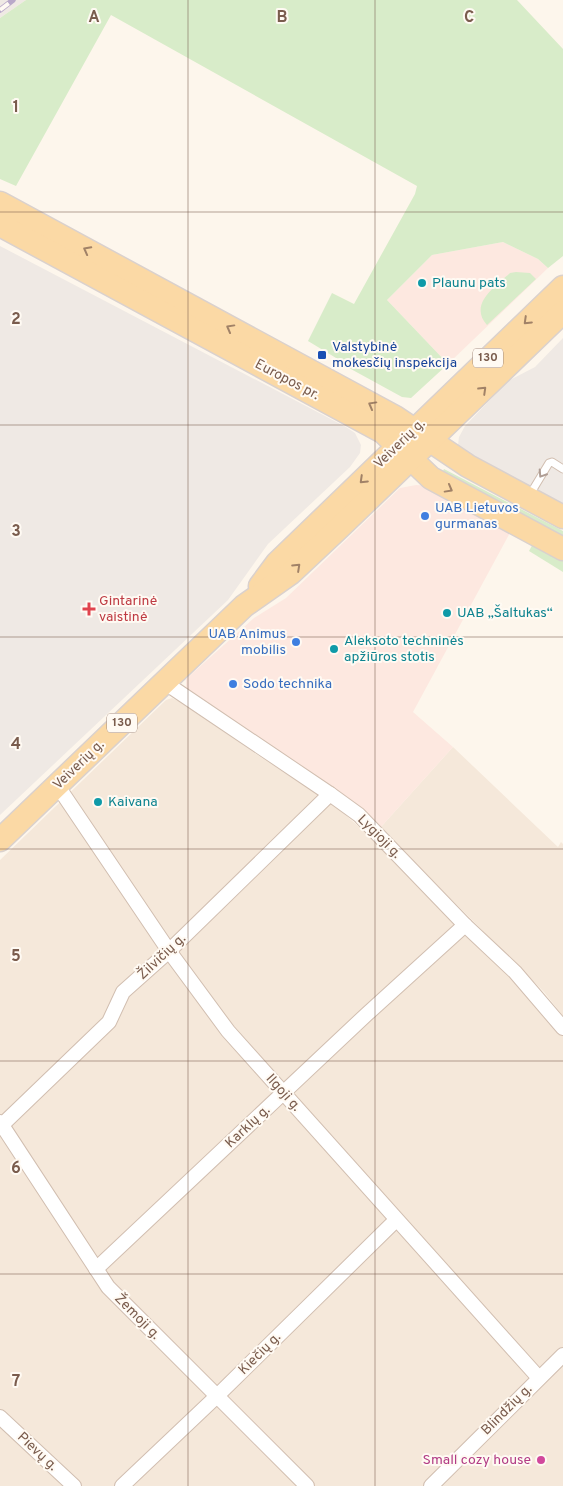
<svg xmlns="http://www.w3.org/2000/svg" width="563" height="1486" font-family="Overpass,sans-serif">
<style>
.residential{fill:#f5e8da}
.commercial{fill:#fde8e0}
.industrial{fill:#efe9e4}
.green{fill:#d8ecc9}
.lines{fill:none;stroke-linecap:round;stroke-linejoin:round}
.lane-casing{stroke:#d1beb0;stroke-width:9}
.street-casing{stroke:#d1beb0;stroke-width:16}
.primary-casing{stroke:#dad1cd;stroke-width:25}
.lane{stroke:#fff;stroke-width:7}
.street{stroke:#fff;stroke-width:14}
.primary{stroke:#fbd9a5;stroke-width:22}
.rail-casing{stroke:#b9a8c9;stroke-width:5.5}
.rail{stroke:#fffaf3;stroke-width:4;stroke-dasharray:11;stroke-linecap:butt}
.oneway{stroke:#a18267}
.oneway2{stroke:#af9d94}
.grid{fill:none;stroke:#7a5c4d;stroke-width:1;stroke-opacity:0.55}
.culture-dot{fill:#0f9aa8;stroke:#fffaf3;stroke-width:2}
.transit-dot{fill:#1a4fb4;stroke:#fffaf3;stroke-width:2}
.shop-dot{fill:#3f7fe0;stroke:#fffaf3;stroke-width:2}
.health-dot{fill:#e0444e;stroke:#fffaf3;stroke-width:2}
.hotel-dot{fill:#d1479c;stroke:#fffaf3;stroke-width:2}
.labels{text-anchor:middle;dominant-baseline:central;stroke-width:4;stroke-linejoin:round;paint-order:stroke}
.shield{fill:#fffaf3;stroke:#a28b7f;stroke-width:1}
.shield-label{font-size:12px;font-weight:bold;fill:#7a5c4d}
.culture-label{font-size:14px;fill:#0d838f;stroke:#fffaf3;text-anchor:start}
.transit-label{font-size:14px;fill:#164399;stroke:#fffaf3;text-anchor:start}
.street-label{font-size:14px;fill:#7a5c4d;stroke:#fffaf3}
.shop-label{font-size:14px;fill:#366cbe;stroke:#fffaf3;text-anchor:start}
.health-label{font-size:14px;fill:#be3a42;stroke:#fffaf3;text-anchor:start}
.hotel-label{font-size:14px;fill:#b23c85;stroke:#fffaf3;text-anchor:end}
.grid-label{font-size:16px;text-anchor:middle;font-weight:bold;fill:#7a5c4d;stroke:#fffaf3;stroke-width:4;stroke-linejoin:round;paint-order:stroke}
</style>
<rect width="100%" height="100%" fill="#fdf6ec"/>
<g class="residential">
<path d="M172 698 184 704 259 756 335 806 358 826 509 972 563 1033V1486H0V860L166 700Z"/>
<path d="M453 747 558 847 561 842 563 844V1016L544 992 380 828Z"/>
</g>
<g class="commercial">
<path d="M503 242 538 259 548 268 448 364 387 300 432 255Z"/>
<path d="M416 485 432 486 512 529 413 712 453 747 380 828 328 784 191 695 186 688V679L254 618 286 598 400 488Z"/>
</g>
<g class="industrial">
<path d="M0 0H26L0 18Z"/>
<path d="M0 246 346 427 355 433 361 445 360 453 350 467 268 544 228 600 0 815Z"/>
<path d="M563 338V509L461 452 458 445 459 437 465 426 508 381 535 367Z"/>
</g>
<g class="green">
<path d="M26 0H517L563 49V256L548 268 538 259 503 242 432 255 387 300 448 364 411 398 402 397 349 368 341 361 308 341 332 293 354 304 415 194 417 186 111 15 16 186 0 179V18Z"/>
<path d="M516 272 530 273 536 279 487 325C468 304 496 286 510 273Z"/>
<path d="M444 469 563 531V538L515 510 443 471Z"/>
<path d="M534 542 563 557V572L529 551Z"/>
</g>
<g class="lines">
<defs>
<path id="lane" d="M529 496 549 463 552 462 563 469"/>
<g id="street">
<path d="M164 682 330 794 359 815 465 925 515 972 563 1028"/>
<path d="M57 785 169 951 228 1031 539 1378"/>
<path d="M0 1122 108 1287 307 1486"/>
<path d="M2 1125 109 1022 123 992 169 951 330 794"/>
<path d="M96 1269 367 1014 465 925"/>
<path d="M0 1417 74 1486"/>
<path d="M122 1486 217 1396 396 1220"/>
<path d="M431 1486 563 1355"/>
</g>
<g id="primary">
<path d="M0 203 395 417 468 466 563 517"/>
<path d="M0 225 383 432 431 478 563 549"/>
<path d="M260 586 277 563 563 287"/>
<path d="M0 840 244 606 291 573 340 527 563 312"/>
</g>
</defs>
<use href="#lane" class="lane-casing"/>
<use href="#street" class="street-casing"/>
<use href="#primary" class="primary-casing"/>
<use href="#lane" class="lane"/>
<use href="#street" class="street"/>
<use href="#primary" class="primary"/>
<defs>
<path id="rail" d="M0 10 13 0"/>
</defs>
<use href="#rail" class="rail-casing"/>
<use href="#rail" class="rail"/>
</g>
<defs><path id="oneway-chevron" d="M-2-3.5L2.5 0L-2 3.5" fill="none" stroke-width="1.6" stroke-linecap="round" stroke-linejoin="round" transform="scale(1.25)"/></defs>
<g class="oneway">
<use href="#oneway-chevron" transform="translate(87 250) rotate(-152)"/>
<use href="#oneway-chevron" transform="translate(527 321) rotate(136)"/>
<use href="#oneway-chevron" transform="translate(230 328) rotate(-151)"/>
<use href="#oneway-chevron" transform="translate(483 390) rotate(-44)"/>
<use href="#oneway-chevron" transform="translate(372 405) rotate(-151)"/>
<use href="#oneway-chevron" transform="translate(363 480) rotate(136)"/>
<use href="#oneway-chevron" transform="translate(449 489) rotate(29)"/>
<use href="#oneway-chevron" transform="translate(297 567) rotate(-43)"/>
</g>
<use class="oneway2" href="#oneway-chevron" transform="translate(542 474) rotate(123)"/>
<path class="grid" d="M188 0V1486M375 0V1486M0 212H563M0 425H563M0 637H563M0 849H563M0 1061H563M0 1274H563"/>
<g class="culture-dot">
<circle cx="422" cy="283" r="5"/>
<circle cx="447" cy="613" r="5"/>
<circle cx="334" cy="649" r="5"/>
<circle cx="98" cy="802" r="5"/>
</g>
<rect class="transit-dot" x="317" y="350" width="10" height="10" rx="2.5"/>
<g class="shop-dot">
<circle cx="425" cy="516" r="5"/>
<circle cx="296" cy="642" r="5"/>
<circle cx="233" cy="684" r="5"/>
</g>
<path class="health-dot" d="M86.5 601.5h5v5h5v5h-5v5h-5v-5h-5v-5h5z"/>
<circle class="hotel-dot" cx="541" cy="1460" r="5"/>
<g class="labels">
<g class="shield">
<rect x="473" y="348.5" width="30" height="19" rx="4"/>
<rect x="107" y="713.5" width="30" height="19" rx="4"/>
</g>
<g class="shield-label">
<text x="488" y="358">130</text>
<text x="122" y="723">130</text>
</g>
<g class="culture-label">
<text x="432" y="283">Plaunu pats</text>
<text x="457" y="613">UAB „Šaltukas“</text>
<text x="344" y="641">Aleksoto techninės<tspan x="344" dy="16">apžiūros stotis</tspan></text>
<text x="108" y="802">Kaivana</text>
</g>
<g class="transit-label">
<text x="332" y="347">Valstybinė<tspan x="332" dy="16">mokesčių inspekcija</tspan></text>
</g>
<g class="street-label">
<text transform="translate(287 380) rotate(28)">Europos pr.</text>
<text transform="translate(400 444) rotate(-44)">Veiverių g.</text>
<text transform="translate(79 765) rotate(-44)">Veiverių g.</text>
<text transform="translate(379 837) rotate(45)">Lygioji g.</text>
<text transform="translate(162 957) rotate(-43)">Žilvičių g.</text>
<text transform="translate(283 1093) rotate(48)">Ilgoji g.</text>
<text transform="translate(248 1127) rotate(-43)">Karklų g.</text>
<text transform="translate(137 1317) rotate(45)">Žemoji g.</text>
<text transform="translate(260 1354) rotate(-45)">Kiečių g.</text>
<text transform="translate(507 1410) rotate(-45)">Blindžių g.</text>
<text transform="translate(37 1452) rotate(43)">Pievų g.</text>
</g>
<g class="shop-label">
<text x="435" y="508">UAB Lietuvos<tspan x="435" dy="16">gurmanas</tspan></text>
<text x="286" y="634" text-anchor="end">UAB Animus<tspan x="286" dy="16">mobilis</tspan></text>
<text x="243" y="684">Sodo technika</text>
</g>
<g class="health-label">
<text x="99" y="601">Gintarinė<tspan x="99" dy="16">vaistinė</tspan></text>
</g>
<g class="hotel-label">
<text x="531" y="1460">Small cozy house</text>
</g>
</g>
<g class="grid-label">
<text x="94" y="22">A</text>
<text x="282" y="22">B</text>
<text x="469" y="22">C</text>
<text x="16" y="112">1</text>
<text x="16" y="324">2</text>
<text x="16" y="536">3</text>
<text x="16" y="749">4</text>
<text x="16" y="961">5</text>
<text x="16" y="1173">6</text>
<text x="16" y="1386">7</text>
</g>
</svg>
